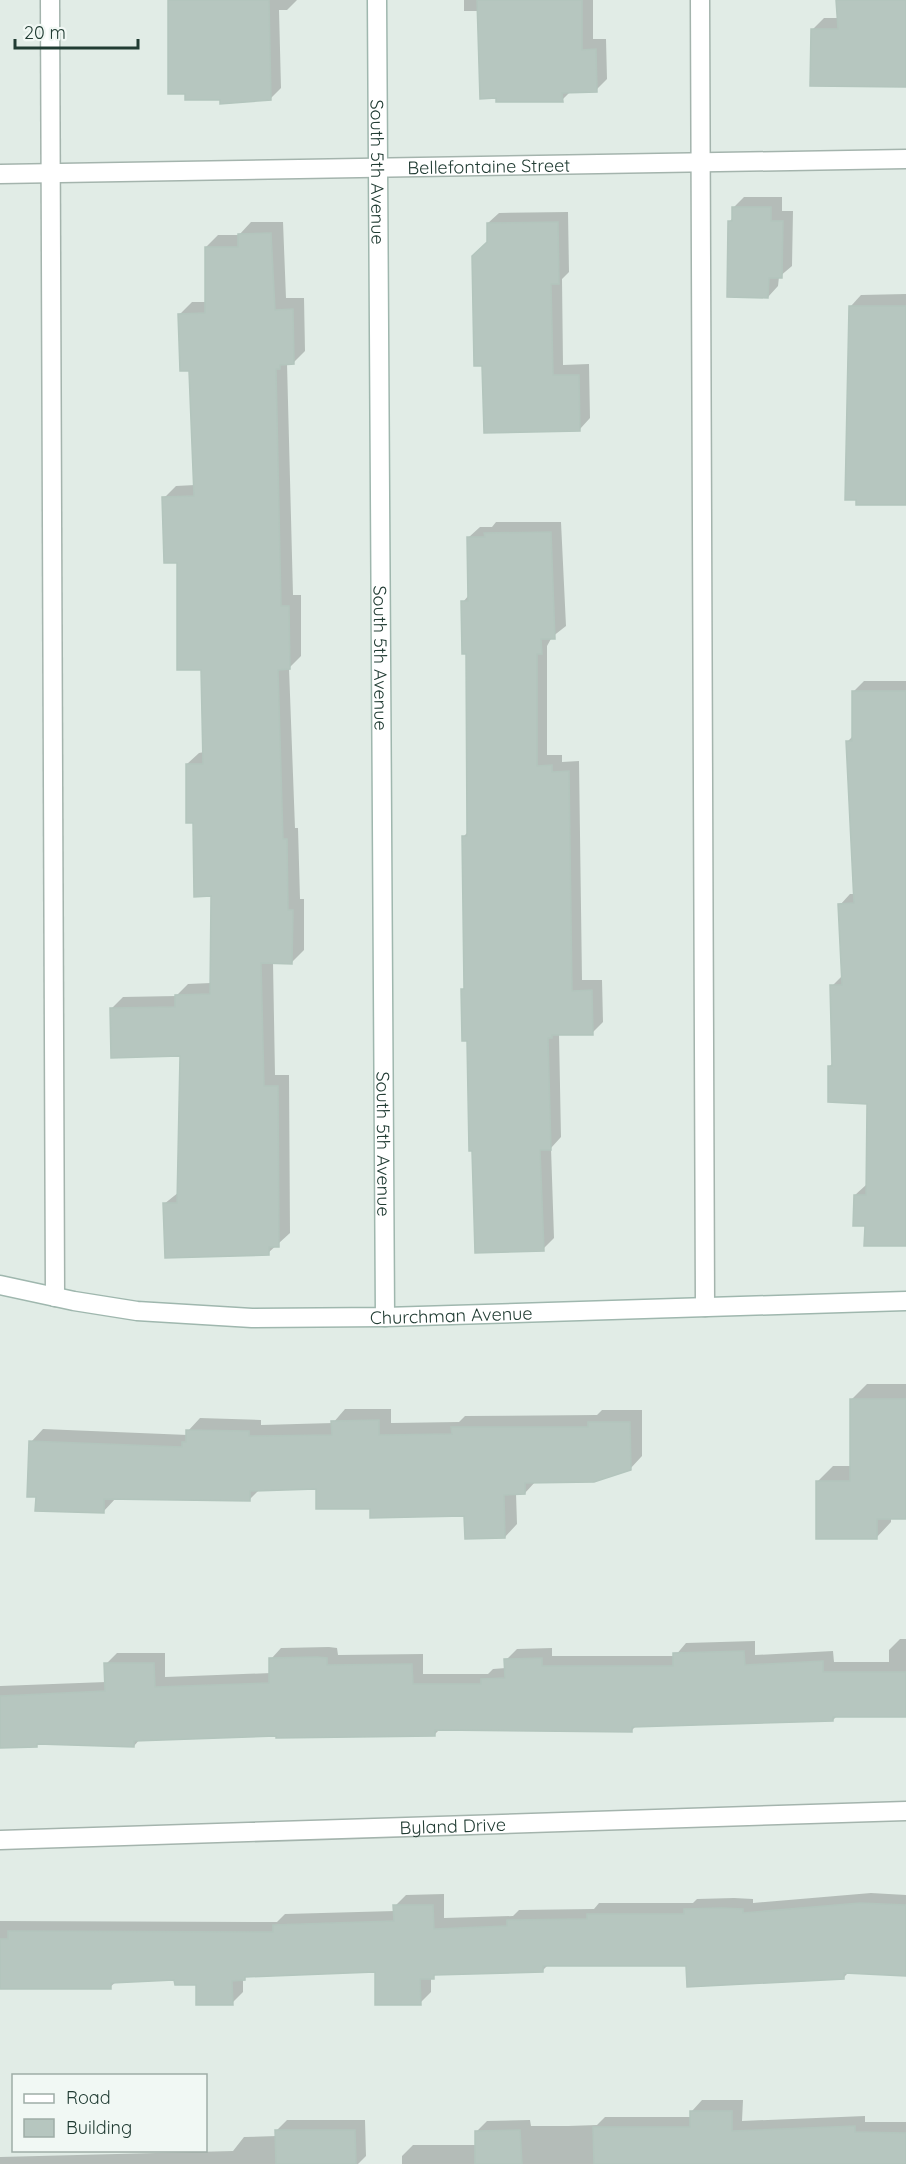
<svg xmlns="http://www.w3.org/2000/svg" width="906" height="2164" font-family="Quicksand,sans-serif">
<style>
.shadow{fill:#0003}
.building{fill:#b6c6bf;stroke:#b3c5bd;stroke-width:1.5}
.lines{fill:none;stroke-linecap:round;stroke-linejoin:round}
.lane-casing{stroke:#a4b4ad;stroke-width:21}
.street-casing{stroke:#a4b4ad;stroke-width:21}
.secondary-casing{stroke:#9fb7ae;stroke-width:21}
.lane{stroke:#fff;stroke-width:18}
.street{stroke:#fff;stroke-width:18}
.secondary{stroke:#fff;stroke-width:18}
.labels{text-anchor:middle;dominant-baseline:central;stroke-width:4.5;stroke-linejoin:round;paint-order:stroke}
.street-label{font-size:18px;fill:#213c33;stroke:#f1f8f4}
</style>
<rect width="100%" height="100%" fill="#e1ece6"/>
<g class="shadow">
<path d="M169 0H297L287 10H279L281 88 270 99Z"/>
<path d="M464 0H593V39H606L607 79 596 90 571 91 562 100 497 97 479 11H464Z"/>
<path d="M838 0H906V85L812 30 824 18H839Z"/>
<path d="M744 197H782V211H793L792 266 779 277 778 286 768 297 729 222 733 218V208Z"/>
<path d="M568 212 569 272 562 279 563 365 589 364 590 418 580 429 485 431 488 223 499 213Z"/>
<path d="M251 222H283L286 298H304L305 351 293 363H287L293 595H301V656L289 668 295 828H298L300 899H304V950L292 962H273L275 1075H289L290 1233 268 1253 164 1204 179 1192 181 1055 111 1009 123 997 176 996 188 984 211 983 213 895 194 822 187 764 199 753 204 752 202 668 164 498 176 486 195 485 190 370 180 314 192 302H207L206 247 218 235H239Z"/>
<path d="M906 294V504L851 306 861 295Z"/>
<path d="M496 522H561L566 626 552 637 547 646V755H562V762L579 761 582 980H602L603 1022 592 1033 559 1034 561 1137 551 1148 554 1238 543 1249 468 1039 463 989 465 987 463 837 468 832V653L463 602 469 595V537L480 527H492Z"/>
<path d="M864 681H906V1245L866 1225 855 1195 866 1185 869 1103 829 1067 833 1063 832 986 843 975 840 905 850 894H855L847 742 854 735 853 692Z"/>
<path d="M867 1384H906V1517H891V1522L876 1538 818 1481 833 1466H852L851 1400Z"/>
<path d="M345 1409H391V1423L459 1422 465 1416 597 1415 602 1410H642V1456L630 1469 536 1481 525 1493H516L517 1524 505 1537 465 1515 371 1507 317 1487 260 1489 249 1500 116 1498 103 1512 37 1496 31 1442 43 1429 188 1435V1431L200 1418 261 1420V1425L333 1423Z"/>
<path d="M900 1639H906V1716H837L833 1720 637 1725 631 1731 440 1729 434 1735 277 1734 140 1739 134 1746 39 1743 36 1745 0 1746V1686L106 1682V1664L117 1653H165V1677L271 1673V1659L281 1648 329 1647 337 1648 338 1655 423 1654V1674H488L493 1669 506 1668V1660L517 1649 552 1648V1656H675L686 1643 755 1641V1655L833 1651 834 1662H889V1650Z"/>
<path d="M871 1893 906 1895V1975L849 1972 844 1977 688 1965H548L543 1970 438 1973 431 1978V1992L420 2003 376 1971 248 1975 243 1979V1992L232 2003 197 1983 176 1979 117 1981 110 1987H0V1921L277 1922 285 1914 395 1911V1906L406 1895 444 1894V1918L513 1916 519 1910 594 1909 599 1903H693L697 1899 734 1898 753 1899V1903Z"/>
<path d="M702 2100H743L742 2121 865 2116V2122H906V2164H402V2156L413 2145H476V2132L487 2121 530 2120 531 2126H568L597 2125 605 2117H692V2111Z"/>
<path d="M287 2120H365L366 2156 358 2164H0V2157L233 2151 244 2137 277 2136 276 2131Z"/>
</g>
<g class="building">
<path d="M168 0H269L271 100 220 104V100H185V94H168Z"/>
<path d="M477 0H582V50L596 49 597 92 562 93 563 102H496V98L480 99Z"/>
<path d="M836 0H906V87L810 86 811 29H838Z"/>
<path d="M732 207H771V221H783L782 278H769L768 298 727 297 728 221H732Z"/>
<path d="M558 222 559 284H551L553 375H579L580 431 484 433 482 366H474L472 256 487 242V223Z"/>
<path d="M271 233 275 310 293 309 294 364 280 365V369H276L281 606H289L290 669 278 670 283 839H287L288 910H293L292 964 261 963 264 1086H278L279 1247H269V1255L165 1258 163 1203H177L180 1056 111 1058 110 1008 175 1007V995L210 994 211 896 194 897 193 823H186V764H203L201 670H177V563H164L162 497 194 496 189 371H180L178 314 205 313V247H238V234Z"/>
<path d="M849 306H906V505H856V500H845Z"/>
<path d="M551 532 555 639H541L542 654H537V766L552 765V772L569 771 572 991 592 990 593 1035H552V1038H548L551 1150H540L544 1251 475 1253 472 1151H469L467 1041H462L461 989H464L462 836H467L466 654H462L461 601H468L467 537H485L484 533Z"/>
<path d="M852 691H906V1246H864L865 1226H853L854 1195H866L867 1104 828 1102V1066H832L830 985H842L838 904 854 903 846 741H852Z"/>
<path d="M850 1399H906V1519H877V1539H816V1481H850Z"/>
<path d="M379 1420V1435L452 1434 451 1427H588V1422H630L631 1470 594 1482 525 1483V1494L504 1495 505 1538 465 1539 464 1516 370 1518V1509H316V1489L250 1491V1501L104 1499V1513L35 1511 36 1497H27L29 1441 182 1447V1442H186V1430L249 1431V1436L332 1435 331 1421Z"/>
<path d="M744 1651 745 1665 823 1661V1672H906V1717H833V1721L632 1727V1732L435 1730V1736L276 1738V1736L134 1741V1747L37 1744V1747L0 1748V1696L105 1691 104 1663H154L155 1687 269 1683V1658L317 1657 327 1658V1665L412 1664 413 1684H481V1679L505 1678 504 1659 542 1658V1666H673V1653Z"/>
<path d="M860 1903 906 1905V1976L844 1973V1979L687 1987 686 1966H543V1972L434 1975V1979H420L421 2005H375V1972L245 1977V1980L232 1981 233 2005H196V1985H175L174 1980 111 1983V1989H0V1939H8V1931L273 1932V1925L394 1921 393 1905H433L434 1929 507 1926V1920L587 1919V1914H684V1909L722 1908 743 1909V1913Z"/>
<path d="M690 2111H732V2131L855 2126V2132L906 2133V2164H594L593 2127H690Z"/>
<path d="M275 2130H355L356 2164H276Z"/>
<path d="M520 2130 522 2164H475V2131Z"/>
</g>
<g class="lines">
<defs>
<g id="lane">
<path d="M50 0 55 1297"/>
<path d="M700 0 705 1307"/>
</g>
<g id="street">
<path id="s1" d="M0 174 906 159"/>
<path id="s2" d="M0 1840 906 1811"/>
</g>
<g id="secondary">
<path id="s3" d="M377 0 385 1317"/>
<path id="s4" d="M0 1285 74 1301 137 1311 252 1318 385 1317 906 1301"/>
</g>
</defs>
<use href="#lane" class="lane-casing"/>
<use href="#street" class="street-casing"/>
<use href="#secondary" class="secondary-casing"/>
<use href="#lane" class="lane"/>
<use href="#street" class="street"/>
<use href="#secondary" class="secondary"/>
</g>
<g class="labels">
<g class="street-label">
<text stroke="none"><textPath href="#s1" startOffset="489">Bellefontaine Street</textPath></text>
<text stroke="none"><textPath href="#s3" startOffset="172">South 5th Avenue</textPath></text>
<text stroke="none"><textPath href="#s3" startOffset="658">South 5th Avenue</textPath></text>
<text stroke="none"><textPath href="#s3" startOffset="1144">South 5th Avenue</textPath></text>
<text stroke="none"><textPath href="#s4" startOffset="454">Churchman Avenue</textPath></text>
<text stroke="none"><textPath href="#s2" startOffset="453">Byland Drive</textPath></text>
</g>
</g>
<rect x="12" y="2074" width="195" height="78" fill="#f1f8f4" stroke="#9eada7" stroke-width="1.5"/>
<rect x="24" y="2094" width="30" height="9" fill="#ffffff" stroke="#9eada7" stroke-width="1.5"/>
<text x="66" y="2104" font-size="18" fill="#213c33">Road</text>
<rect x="24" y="2119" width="30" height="18" fill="#b6c6bf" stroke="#9eada7" stroke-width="1.5"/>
<text x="66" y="2134" font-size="18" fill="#213c33">Building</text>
<path d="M15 39v9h123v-9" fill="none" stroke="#213c33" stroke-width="3"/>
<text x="24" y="39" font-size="18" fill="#213c33" stroke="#f1f8f4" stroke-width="4.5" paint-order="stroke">20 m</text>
</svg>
